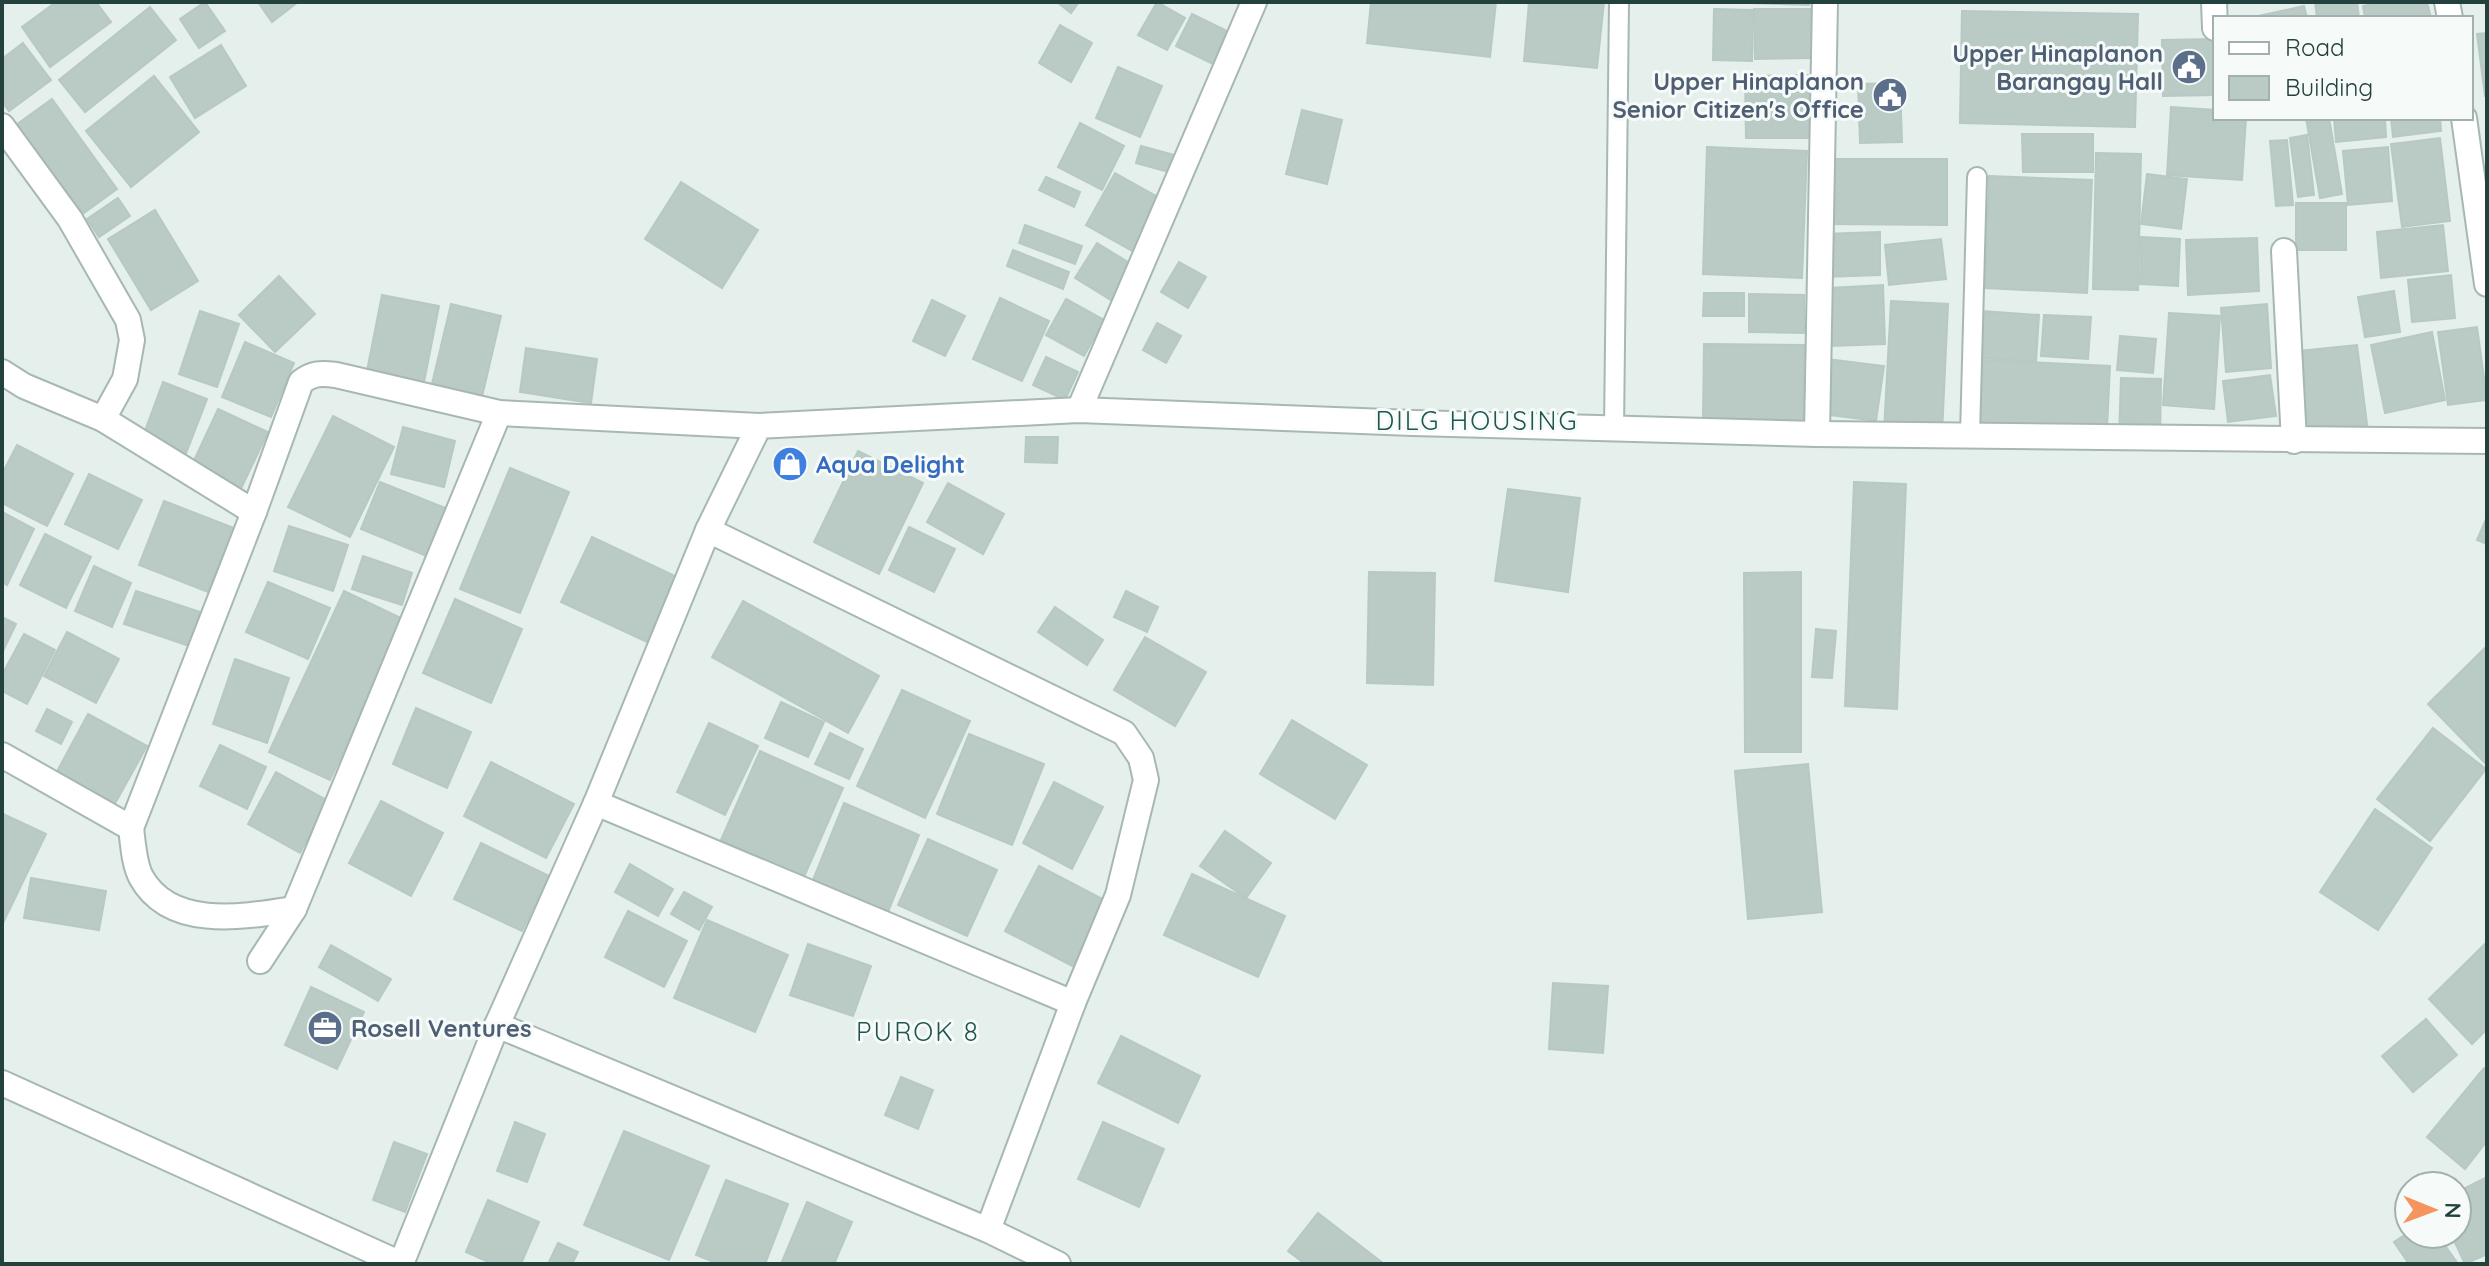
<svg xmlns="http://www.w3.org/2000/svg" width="2489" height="1266" font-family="Quicksand,sans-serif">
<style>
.building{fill:#bacac5;stroke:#b7c9c4;stroke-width:2}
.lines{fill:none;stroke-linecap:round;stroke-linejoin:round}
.service-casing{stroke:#a7b8b4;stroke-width:22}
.minor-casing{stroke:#a7b8b4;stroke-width:28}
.tertiary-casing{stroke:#a7b8b4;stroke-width:28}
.service{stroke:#fff;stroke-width:18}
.minor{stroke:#fff;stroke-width:24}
.tertiary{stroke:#fff;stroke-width:24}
.labels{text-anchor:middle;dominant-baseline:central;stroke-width:6;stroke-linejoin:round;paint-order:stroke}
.service-label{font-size:24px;font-weight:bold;fill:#4e5e75;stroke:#f6fbf9;text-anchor:end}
.shop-label{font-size:24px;font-weight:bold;fill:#366cbe;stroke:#f6fbf9;text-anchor:start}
.neighbourhood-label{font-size:26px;letter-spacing:2px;fill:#1e554e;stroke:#f6fbf9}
</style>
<rect width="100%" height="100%" fill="#e5efec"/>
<g class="building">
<path d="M56 2H96L111 22 50 67 22 27Z"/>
<path d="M205 2 225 31 199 48 180 19Z"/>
<path d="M258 2H298L272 22Z"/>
<path d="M1057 2H1079L1071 13Z"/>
<path d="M1157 2 1185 18 1167 50 1138 35Z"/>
<path d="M1371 2H1496L1490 57 1367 43Z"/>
<path d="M1529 2H1604L1597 68 1524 61Z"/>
<path d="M1721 2H1810L1809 5Z"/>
<path d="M2315 2H2357L2359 18H2317Z"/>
<path d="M2384 2H2427L2431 18H2365L2363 6Z"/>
<path d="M2304 6 2307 18H2258V16Z"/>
<path d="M150 7 176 40 85 112 59 80Z"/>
<path d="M1714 9 1753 10 1752 61 1713 60Z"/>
<path d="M1754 9H1811L1812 58 1755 59Z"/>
<path d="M1962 11 2138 14 2135 127 1960 123Z"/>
<path d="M1192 14 1233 34 1217 66 1176 46Z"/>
<path d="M1060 25 1092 43 1071 82 1039 63Z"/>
<path d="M2487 33V96H2485L2477 34Z"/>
<path d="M2215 39V95L2163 96 2162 40Z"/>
<path d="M23 43 51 80 9 111 2 102V59Z"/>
<path d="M221 45 246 86 195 118 170 77Z"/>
<path d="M1118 67 1162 86 1140 137 1096 118Z"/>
<path d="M1809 75 1810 138H1746L1745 76Z"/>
<path d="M154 76 199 132 131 187 86 131Z"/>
<path d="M1900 83 1902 142 1860 143 1858 84Z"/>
<path d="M52 99 117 189 81 215 16 125Z"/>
<path d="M2171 107 2215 110V118H2246L2242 180 2167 175Z"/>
<path d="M1302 110 1342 120 1327 184 1286 174Z"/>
<path d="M2306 118H2329L2342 194 2320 198Z"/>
<path d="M2334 118H2385L2386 137 2336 142Z"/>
<path d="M2391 118H2440L2441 131 2393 137Z"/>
<path d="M1080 123 1124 146 1102 190 1058 167Z"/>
<path d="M2022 134H2093V172H2023Z"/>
<path d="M2307 135 2314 195 2298 197 2290 138Z"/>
<path d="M2440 138 2450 221 2402 227 2391 144Z"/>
<path d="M2287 140 2293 205 2276 206 2270 141Z"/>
<path d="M1141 146 1174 155 1169 172 1136 163Z"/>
<path d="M1707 147 1807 151 1802 278 1703 274Z"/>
<path d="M2388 147 2392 201 2348 205 2343 151Z"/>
<path d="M2096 153 2141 154 2138 290 2093 289Z"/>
<path d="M1826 159H1947V225L1826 224Z"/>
<path d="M1115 173 1163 200 1134 252 1086 225Z"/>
<path d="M2147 174 2187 179 2181 229 2141 224Z"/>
<path d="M1989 176 2092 180 2087 293 1985 288Z"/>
<path d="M1046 177 1080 192 1074 207 1039 190Z"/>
<path d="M681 182 758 230 722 288 645 239Z"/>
<path d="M118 198 130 216 99 237 87 219Z"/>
<rect x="2296" y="203" width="50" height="47"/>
<path d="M155 210 198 281 151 310 108 239Z"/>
<path d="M1025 225 1082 246 1075 264 1019 243Z"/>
<path d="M2443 225 2448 271 2381 278 2377 232Z"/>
<path d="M1880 232V275L1824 277 1823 234Z"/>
<path d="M2141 237 2180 239 2178 286 2140 284Z"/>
<path d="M2257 238 2259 291 2188 295 2186 240Z"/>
<path d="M1941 239 1946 279 1889 285 1885 245Z"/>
<path d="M1097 243 1136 267 1114 302 1075 278Z"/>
<path d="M1013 250 1069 272 1063 289 1007 266Z"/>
<path d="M1179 262 1206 277 1188 308 1161 292Z"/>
<path d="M2451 275 2455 318 2412 322 2408 280Z"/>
<path d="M279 276 315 314 275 352 239 315Z"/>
<path d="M1883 285 1885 344 1831 346 1829 288Z"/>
<path d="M2394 291 2400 332 2365 337 2358 297Z"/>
<path d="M1704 293H1744V316H1703Z"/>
<path d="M1749 294 1804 295V333L1749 332Z"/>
<path d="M382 295 439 306 423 387 366 376Z"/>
<path d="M1000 298 1049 321 1022 381 973 359Z"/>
<path d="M1066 299 1104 320 1084 356 1046 335Z"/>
<path d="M932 300 965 316 945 356 913 341Z"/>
<path d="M1891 301 1948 304 1942 434 1884 431Z"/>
<path d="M451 304 501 316 481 401 431 388Z"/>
<path d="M2267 304 2271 368 2226 372 2221 308Z"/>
<path d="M200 311 239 324 217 387 179 374Z"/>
<path d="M1981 311 2039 315 2036 361 1978 358Z"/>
<path d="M2169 313 2220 316 2214 409 2163 405Z"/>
<path d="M2044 315 2091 317 2088 359 2041 356Z"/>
<path d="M1157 323 1181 336 1166 363 1143 350Z"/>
<path d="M2477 327 2487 400 2448 405 2438 332Z"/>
<path d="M2432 332 2445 400 2385 413 2371 345Z"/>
<path d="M2120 336 2156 339 2153 373 2117 370Z"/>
<path d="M245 342 294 363 271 417 222 397Z"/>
<path d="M1704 344 1804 345 1803 422 1703 420Z"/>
<path d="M2357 345 2368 432 2310 439 2299 351Z"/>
<path d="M526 348 597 359 591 403 520 392Z"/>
<path d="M1046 357 1078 372 1065 400 1033 385Z"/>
<path d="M1827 359 1884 366 1876 421 1821 414Z"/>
<path d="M1982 360 2110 366 2107 429 1979 423Z"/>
<path d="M2270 375 2276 416 2228 422 2223 381Z"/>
<path d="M2121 378 2161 379 2160 438 2119 437Z"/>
<path d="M163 382 207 399 185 456 142 439Z"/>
<path d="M218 409 268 432 239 493 190 469Z"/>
<path d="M333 416 394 447 350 537 288 507Z"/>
<path d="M403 427 455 441 444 487 391 474Z"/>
<path d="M1026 437H1058L1057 463 1025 462Z"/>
<path d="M17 445 73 474 47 526 2 503V474Z"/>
<path d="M858 451 923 483 879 574 814 542Z"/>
<path d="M510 468 569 492 520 613 460 589Z"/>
<path d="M89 474 142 500 118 549 65 524Z"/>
<path d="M380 482 448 509 429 557 361 529Z"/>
<path d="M1854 482 1906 484 1897 709 1845 706Z"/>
<path d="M948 483 1004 514 983 554 927 522Z"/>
<path d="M1508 489 1580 498 1568 592 1495 581Z"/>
<path d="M164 501 234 528 208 592 139 565Z"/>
<path d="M2 512 34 529 7 585 2 582Z"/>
<path d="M2487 517V544L2477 540Z"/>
<path d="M289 526 348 545 333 591 274 571Z"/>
<path d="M909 527 955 549 934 592 889 570Z"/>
<path d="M45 534 91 557 66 608 20 585Z"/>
<path d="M592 537 677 577 647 642 561 602Z"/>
<path d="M363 556 412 573 402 605 352 589Z"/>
<path d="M94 566 131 583 112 627 75 611Z"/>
<path d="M1369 572 1435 573 1433 685 1367 683Z"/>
<path d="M1801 572V752H1745L1744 573Z"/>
<path d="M268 582 330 608 308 659 246 632Z"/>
<path d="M136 591 209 615 198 649 124 624Z"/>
<path d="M344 591 405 620 330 780 269 752Z"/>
<path d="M1126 591 1158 607 1147 632 1114 617Z"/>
<path d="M455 599 522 629 491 703 423 673Z"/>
<path d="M743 601 879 676 848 733 712 657Z"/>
<path d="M1055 607 1103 640 1087 665 1038 632Z"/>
<path d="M2 617 16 624 2 653Z"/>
<path d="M1816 629 1836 631 1832 678 1812 677Z"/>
<path d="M67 632 119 659 96 703 44 676Z"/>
<path d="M24 634 55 650 27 704 2 691V675Z"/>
<path d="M1145 637 1206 672 1175 726 1114 690Z"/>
<path d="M2487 646V763L2486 764 2428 704Z"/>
<path d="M235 659 289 678 267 743 213 724Z"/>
<path d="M902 690 970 721 925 818 857 786Z"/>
<path d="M781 702 824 722 808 757 765 738Z"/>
<path d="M416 708 471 732 447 788 393 764Z"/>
<path d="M47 709 72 722 61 744 36 731Z"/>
<path d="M88 714 147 746 112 809 54 777Z"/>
<path d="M1292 720 1367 765 1335 819 1260 774Z"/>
<path d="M709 723 758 746 725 815 677 792Z"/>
<path d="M2433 728 2486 769 2430 841 2377 799Z"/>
<path d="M830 733 863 749 849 779 815 764Z"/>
<path d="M969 734 1044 764 1012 845 937 814Z"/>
<path d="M220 745 266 767 247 809 200 786Z"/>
<path d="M760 751 843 788 804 877 721 840Z"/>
<path d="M491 762 574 804 546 858 464 816Z"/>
<path d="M1808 764 1822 912 1748 919 1735 771Z"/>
<path d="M276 772 328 801 300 853 248 824Z"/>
<path d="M1054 782 1103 807 1072 869 1023 843Z"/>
<path d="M381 801 443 833 411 896 349 863Z"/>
<path d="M844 803 919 835 888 912 813 880Z"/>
<path d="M2375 809 2432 848 2378 930 2320 892Z"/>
<path d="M3 814 46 834 2 925V816Z"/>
<path d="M1225 831 1271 863 1246 898 1200 866Z"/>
<path d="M928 839 997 870 967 936 898 905Z"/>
<path d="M481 843 549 876 522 931 454 899Z"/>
<path d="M630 864 673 889 658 916 615 892Z"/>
<path d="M1039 866 1108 902 1074 967 1005 931Z"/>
<path d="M1192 874 1285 916 1258 977 1164 935Z"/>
<path d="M31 878 106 891 99 930 24 918Z"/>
<path d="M684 892 712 907 699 930 671 914Z"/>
<path d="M628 911 687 941 664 987 605 957Z"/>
<path d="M707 920 788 955 755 1032 674 998Z"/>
<path d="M2487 942V1029L2472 1044 2429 999Z"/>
<path d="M808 944 871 966 853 1016 790 995Z"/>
<path d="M331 945 391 979 378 1001 319 967Z"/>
<path d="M1553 983 1608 986 1603 1053 1549 1049Z"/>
<path d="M311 987 364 1012 337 1069 285 1045Z"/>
<path d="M2426 1019 2457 1055 2413 1092 2382 1056Z"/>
<path d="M1121 1036 1200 1076 1178 1123 1098 1083Z"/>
<path d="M2484 1068 2487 1070V1141L2465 1169 2427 1137Z"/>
<path d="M901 1077 933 1090 918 1129 885 1115Z"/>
<path d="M515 1122 545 1134 527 1182 497 1171Z"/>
<path d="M1103 1122 1164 1149 1139 1207 1078 1179Z"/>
<path d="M624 1131 709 1166 669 1260 584 1225Z"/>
<path d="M394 1142 427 1154 405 1212 373 1200Z"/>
<path d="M2487 1177V1254L2465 1264 2451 1234H2457V1192Z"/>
<path d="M726 1180 788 1204 765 1264H719L696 1255Z"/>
<path d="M488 1200 539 1222 521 1264H493L466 1252Z"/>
<path d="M807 1202 852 1222 834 1264H781Z"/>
<path d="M1318 1213 1384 1264H1305L1288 1251Z"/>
<path d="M2409 1232V1234H2437L2458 1264H2409L2394 1242Z"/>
<path d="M558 1243 578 1252 572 1264H548Z"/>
</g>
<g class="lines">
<defs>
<g id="service">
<path d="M1614 429 1619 2"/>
<path d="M1970 435 1977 177"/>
</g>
<g id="minor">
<path d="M2214 2 2215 28"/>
<path d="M2447 2 2450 18"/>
<path d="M2464 118 2487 284"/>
<path d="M2 126 70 219 128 320 132 340 125 379 103 419"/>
<path d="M2284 251 2294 441"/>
<path d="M2 372 24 386 103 419 254 512"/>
<path d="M1079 410 1254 2"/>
<path d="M1817 434 1825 2"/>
<path d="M708 530 1124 733 1141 758 1146 780 1118 895 1073 1003 988 1230"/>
<path d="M2 755 131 828C133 843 134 864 141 877 170 930 243 917 294 909"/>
<path d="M596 803 1073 1003"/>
<path d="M131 828 254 512 301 382C313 373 321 373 336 375L499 413 759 426"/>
<path d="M260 961 294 909 499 413"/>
<path d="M497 1025 988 1230 1058 1264"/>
</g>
<path id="tertiary" d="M2 1083 401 1264 497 1025 596 803 708 530 759 426 1079 410 1413 423 1817 434 2487 441"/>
</defs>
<use href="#service" class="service-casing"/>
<use href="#minor" class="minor-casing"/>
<use href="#tertiary" class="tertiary-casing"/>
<use href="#service" class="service"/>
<use href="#minor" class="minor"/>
<use href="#tertiary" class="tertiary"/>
</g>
<defs>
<symbol id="civic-disc" viewBox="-11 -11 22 22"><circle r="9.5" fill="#5c6f8a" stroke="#f6fbf9"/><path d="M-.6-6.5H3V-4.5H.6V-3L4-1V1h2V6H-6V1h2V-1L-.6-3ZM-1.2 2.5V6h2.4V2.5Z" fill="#fff"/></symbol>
<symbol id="shop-disc" viewBox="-11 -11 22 22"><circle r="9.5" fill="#3f7fe0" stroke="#f6fbf9"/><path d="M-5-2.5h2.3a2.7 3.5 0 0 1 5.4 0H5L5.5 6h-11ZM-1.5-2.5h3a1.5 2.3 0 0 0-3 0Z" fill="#fff"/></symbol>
<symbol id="office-disc" viewBox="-11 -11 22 22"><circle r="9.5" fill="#5c6f8a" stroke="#f6fbf9"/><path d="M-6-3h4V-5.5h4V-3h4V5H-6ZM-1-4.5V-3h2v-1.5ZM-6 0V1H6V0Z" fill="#fff"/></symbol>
</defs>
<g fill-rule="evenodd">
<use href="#civic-disc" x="2169" y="47" width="40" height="40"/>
<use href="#civic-disc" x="1870" y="75" width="40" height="40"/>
<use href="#shop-disc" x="770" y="444" width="40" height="40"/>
<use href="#office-disc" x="305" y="1008" width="40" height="40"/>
</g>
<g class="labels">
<g class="service-label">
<text x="2163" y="53">Upper Hinaplanon<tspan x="2163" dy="28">Barangay Hall</tspan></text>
<text x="1864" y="81">Upper Hinaplanon<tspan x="1864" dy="28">Senior Citizen's Office</tspan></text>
<text x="351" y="1028" text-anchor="start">Rosell Ventures</text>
</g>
<g class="shop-label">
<text x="816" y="464">Aqua Delight</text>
</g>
<g class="neighbourhood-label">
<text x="1477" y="420">DILG HOUSING</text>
<text x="918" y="1031">PUROK 8</text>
</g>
</g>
<rect width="2489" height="1266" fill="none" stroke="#23423d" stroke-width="8"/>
<rect x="2213" y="16" width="260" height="104" fill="#f6fbf9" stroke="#a2b1ae" stroke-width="2"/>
<rect x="2229" y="42" width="40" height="12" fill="#ffffff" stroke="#a2b1ae" stroke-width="2"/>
<text x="2285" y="56" font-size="24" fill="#23423d">Road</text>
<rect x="2229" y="76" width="40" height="24" fill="#bacac5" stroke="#a2b1ae" stroke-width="2"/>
<text x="2285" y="96" font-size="24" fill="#23423d">Building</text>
<g transform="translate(2433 1210) rotate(91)"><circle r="38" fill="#f6fbf9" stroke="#a2b1ae" stroke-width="2"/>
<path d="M0-6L14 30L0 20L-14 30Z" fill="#f5945d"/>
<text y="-12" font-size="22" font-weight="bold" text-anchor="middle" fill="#23423d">N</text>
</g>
</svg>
